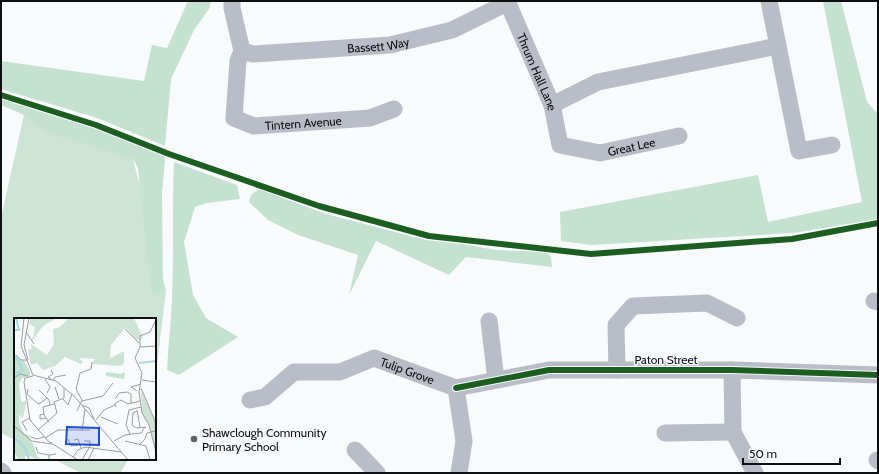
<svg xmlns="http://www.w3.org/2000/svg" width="879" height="474" font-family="Cabin,sans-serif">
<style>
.green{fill:#cde3d6}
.forest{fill:#c5e1d0}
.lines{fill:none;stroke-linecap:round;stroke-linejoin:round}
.minor{stroke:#b8bdc7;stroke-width:17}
.cycleway-casing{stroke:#f7f9fd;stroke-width:8}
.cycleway{stroke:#1b5e20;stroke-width:6}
.poi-dot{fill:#606163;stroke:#f7f9fd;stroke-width:1.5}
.labels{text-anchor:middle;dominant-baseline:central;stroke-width:3;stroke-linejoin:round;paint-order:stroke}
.street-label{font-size:12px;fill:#0e0f10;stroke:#f7f9fd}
.poi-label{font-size:12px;fill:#0e0f10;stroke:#f7f9fd;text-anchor:start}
.inset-river{fill:none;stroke:#aad8e6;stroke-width:2}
.inset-road{fill:none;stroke:#9a9c9e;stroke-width:1}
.view{fill:#1d4ed8;fill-opacity:0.15;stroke:#1d4ed8;stroke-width:2}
.inset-edge{fill:none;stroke:#0e0f10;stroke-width:2}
</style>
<rect width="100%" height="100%" fill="#f8fafc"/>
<g class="green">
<path d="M24 115 133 159 166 290 155 381V319H15V440L1 433V218Z"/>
<path d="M53 459H129L120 473H81Z"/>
</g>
<g class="forest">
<path d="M188 1H211L209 9 194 30 171 79 165 146 97 118 1 89V61L144 81 152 45 167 48Z"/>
<path d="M823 1H841L867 102 878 114V219L793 233 591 245 561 241 560 212 758 175 768 222 862 202Z"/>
<path d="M1 99 43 110 95 126 164 155 165 160 162 193 163 290 153 293 150 284 138 168 133 159 45 131 24 115 1 105Z"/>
<path d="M174 162 237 185 240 199 207 203 195 207 184 242 193 295 206 318 238 337 179 375 167 370C168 346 171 323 172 299 174 254 172 208 174 162Z"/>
<path d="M259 189 326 214 426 240 462 244 496 250 547 252 551 257 552 267 466 257 449 275 376 241 349 295 358 255 298 235 268 220 249 202 251 195Z"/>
</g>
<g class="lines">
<g class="minor">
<path id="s1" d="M232 1V8L242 51 238 61 234 118 254 126 370 118 394 109"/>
<path id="s2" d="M507 1 552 105 560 145 600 153 679 136"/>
<path d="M769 1 799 151 832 145"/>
<path id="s3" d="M242 51 253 54 390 45 452 30 507 3"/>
<path d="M552 105 598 82 778 46"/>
<path d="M874 301 878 302"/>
<path d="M489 321 496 380"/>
<path d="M617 370 616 325 633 306 707 303 737 318"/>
<path d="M732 370 733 432 755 473"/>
<path d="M456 388 549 370H732L878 375"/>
<path d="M456 388 464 441 459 473"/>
<path id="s4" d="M250 400 265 397 294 372H340L374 358 456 388"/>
<path d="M665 433 733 432"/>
<path d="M355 450 377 473"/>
<path d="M877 460 878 461"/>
<path d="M1 471 3 473"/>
</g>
<defs>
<g id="cycleway">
<path d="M1 95 96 125 169 154 319 206 429 236 591 254 792 239 878 223"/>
<path d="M456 388 549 370H732L878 375"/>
</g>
</defs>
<use href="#cycleway" class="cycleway-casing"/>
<use href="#cycleway" class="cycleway"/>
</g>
<circle class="poi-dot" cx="194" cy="439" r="4"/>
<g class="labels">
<g class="street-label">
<text stroke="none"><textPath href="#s3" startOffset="137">Bassett Way</textPath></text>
<text stroke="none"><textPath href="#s2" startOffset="77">Thrum Hall Lane</textPath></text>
<text stroke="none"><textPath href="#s1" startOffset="190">Tintern Avenue</textPath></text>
<text stroke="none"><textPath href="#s2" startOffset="227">Great Lee</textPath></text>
<text x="666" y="359">Paton Street</text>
<text stroke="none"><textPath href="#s4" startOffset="172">Tulip Grove</textPath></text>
</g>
<g class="poi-label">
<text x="202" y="432">Shawclough Community<tspan x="202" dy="14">Primary School</tspan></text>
</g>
</g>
<g transform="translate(14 318)">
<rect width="142" height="142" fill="#f8fafc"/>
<path d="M17 0H43L29 8 18 23 21 9 15 6ZM55 0H120L129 20 123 22 111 10 97 27 96 40 89 44 110 33V46L106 48 78 46 81 41 65 40 69 44 67 46 51 39 41 48 29 52 23 45 17 47 14 32 18 31 17 26 33 37 40 26 39 11 46 9ZM127 72 141 103 142 133 135 106 128 95ZM5 86H12L9 100 3 95Z" fill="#cde3d6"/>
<path d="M0 37 10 43 16 53V58L8 60 5 66 7 84 12 83V86H5V106L10 115 18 119H15L20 128 23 139 28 140 21 141 16 138 15 142 14 138 12 133 13 138H11V142H4L0 132ZM92 54 107 56 111 54 110 61 92 58Z" fill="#c5e1d0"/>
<path class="inset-river" d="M0 12H5L2 0M0 36 9 52 0 56M125 45 142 43M0 119 11 130 15 142"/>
<path class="inset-road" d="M10 0 7 28 19 57 42 63 60 78 114 142M142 2 136 14 126 18V29L121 40 128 55 125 74 128 95 135 107 142 134M111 11 125 25M12 14 20 26M126 29 142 28M2 37 7 42H13M14 42 10 27 15 0M19 58 11 60 10 64 16 102 34 123 64 142M0 60 6 56 14 58M31 61 36 69 33 75M37 61 34 59 39 56 37 52M39 62 41 59 52 57M128 62 142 64M41 69 45 81M127 70 141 103 142 120M14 71 13 76 22 84M25 72 35 82 36 87M123 73 117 69 127 66M49 81 54 87 58 76M101 81 105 75 113 74 117 76V85M68 83 89 78 99 65M22 84 25 86 33 80M68 87 75 90 80 101M102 89 101 86 107 82 114 86 126 83M123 92 126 109M63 93 68 82 62 71 66 55 77 51 78 44M123 93 119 95 118 107 122 110 132 109M30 96 26 97V101L32 100M87 99 104 106M82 102 90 92 101 87M35 104 30 97 29 89 40 86M0 108 18 123 38 126M24 112 43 95 40 84 50 80V70M13 113 8 104 16 100M68 113 71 91M116 116 112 107 115 92 127 89M17 119 23 121 30 119M31 120 44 112H76M54 121 57 128 64 127M60 122 64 121 67 130M100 123 111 117 127 115 131 109M111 123 132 128 136 142M126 126 131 121 133 115 141 113M22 129 24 135 35 137M59 139 64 132 71 129 107 134M35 142V137L42 136M68 142 76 128V123H70M74 142 80 130"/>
<path class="view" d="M53 109 85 110V127L52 126Z"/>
<rect width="142" height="142" class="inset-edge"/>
</g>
<rect width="879" height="474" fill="none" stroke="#0e0f10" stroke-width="4"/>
<path d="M743 458v6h97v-6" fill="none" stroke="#0e0f10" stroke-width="2"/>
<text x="749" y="458" font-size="12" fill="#0e0f10" stroke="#f7f9fd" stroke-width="3" paint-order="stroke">50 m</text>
</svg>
